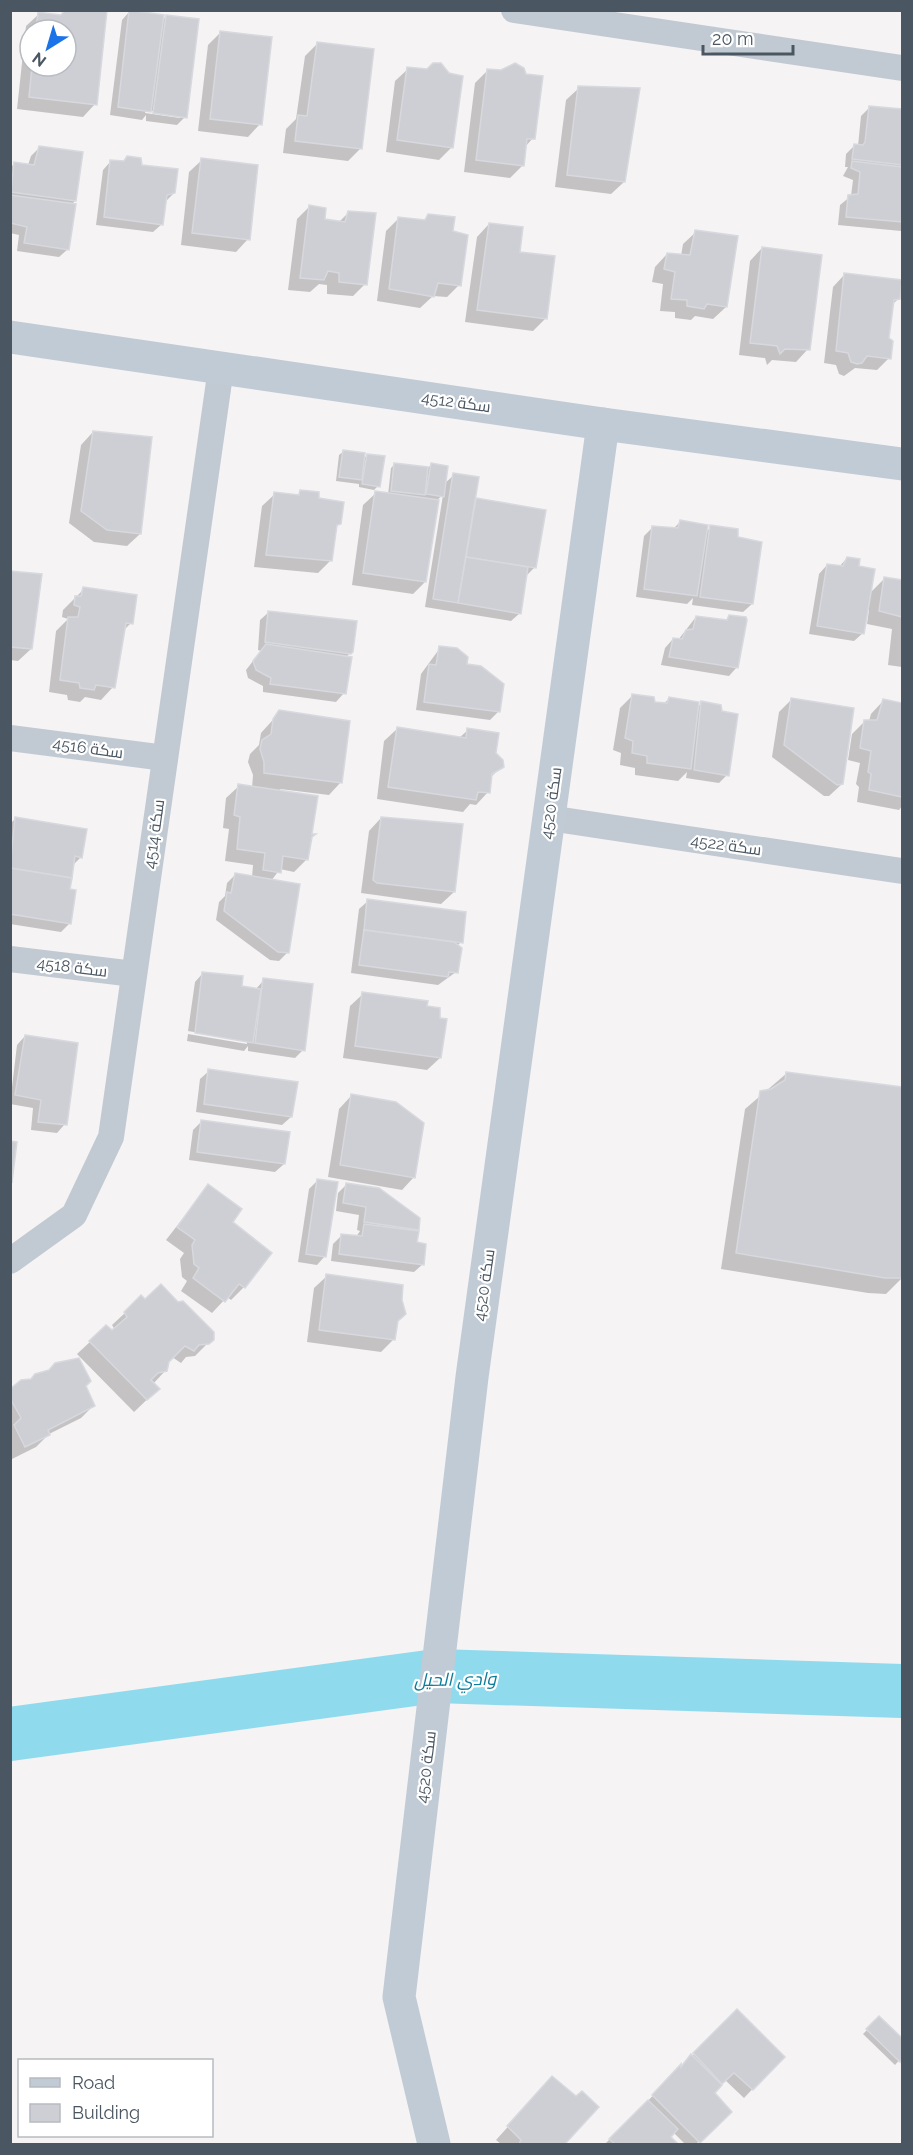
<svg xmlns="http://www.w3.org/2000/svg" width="913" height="2155" font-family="Raleway,Cairo,sans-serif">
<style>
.shadow{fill:#0003;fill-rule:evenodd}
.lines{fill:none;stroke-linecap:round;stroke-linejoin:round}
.river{stroke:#90daee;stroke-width:54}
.building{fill:#cdcfd5;stroke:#d7d9de;stroke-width:1.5}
.street{stroke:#c1cad2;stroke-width:26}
.secondary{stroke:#c1cbd6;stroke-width:33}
.labels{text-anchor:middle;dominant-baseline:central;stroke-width:4.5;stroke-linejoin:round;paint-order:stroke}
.street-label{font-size:16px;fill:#4a5661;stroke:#fff}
.water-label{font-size:18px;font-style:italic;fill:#0c7c9b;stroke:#fff}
</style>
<rect width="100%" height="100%" fill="#f5f3f3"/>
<g class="shadow">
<path d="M130 11 162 21 166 16 185 117 177 125 146 121V115L142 120 110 115 122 20ZM146 110 180 115V118L145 113Z"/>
<path d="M39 14 61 16 95 104 83 117 17 109 26 26ZM30 30H66V66H30Z"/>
<path d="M221 32 260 124 248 137 198 131 208 45Z"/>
<path d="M317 44 360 149 348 161 283 153 286 129 296 119 305 56Z"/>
<path d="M408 69 452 147 439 160 386 152 395 81Z"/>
<path d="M488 70 533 138 525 147 523 165 510 178 464 172 475 83Z"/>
<path d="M579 88 624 182 611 194 555 187 566 100Z"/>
<path d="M869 108 902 110 901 231 838 225 840 205 851 196 853 180 843 176 848 167H845L846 154 854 146H858L861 116Z"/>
<path d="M39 148 75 201 71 205 68 249 59 257 17 251 19 235 10 233V168L14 164 28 165 31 156Z"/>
<path d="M127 157 174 193 165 202 162 224 153 232 96 225 103 170 111 161 122 162Z"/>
<path d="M202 160 248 239 236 252 181 245 189 172Z"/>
<path d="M309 207 324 221 338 223 349 212 365 284 353 296 327 294V285L319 284 310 292 288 290 297 219Z"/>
<path d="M428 216 451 232 459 285 447 297 433 296 420 308 377 301 386 231 399 218 423 221Z"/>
<path d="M489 224 519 253 545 319 533 331 465 322 477 237Z"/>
<path d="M696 232 726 307 713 319 695 316 691 320 675 318V312L660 311 663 284 652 282 655 267 667 254 681 256 683 244Z"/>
<path d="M762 248 808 349 796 362 772 360 767 365 765 358 739 355 750 261Z"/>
<path d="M845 274 898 299 892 305 887 339 889 358 877 370 855 368 844 376 839 374 836 365 824 363 833 287Z"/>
<path d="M93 432 140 534 127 546 94 542 69 523 81 445Z"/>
<path d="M343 452 363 460 367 455 378 486 374 490 359 487V484L336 481 339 455Z"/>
<path d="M395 464 427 469 431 465 444 484 454 475 473 503 476 500 535 567 525 577 520 613 511 621 425 607 443 495 437 500 425 582 413 594 352 585 363 505 376 493 388 495 391 468Z"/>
<path d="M301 492 317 500 340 523 335 528 330 561 318 573 254 567 262 506 275 494 296 496Z"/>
<path d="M680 522 706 532 711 527 752 604 743 612 692 605 693 598 687 604 636 597 644 536 653 527 673 529Z"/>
<path d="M847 558 858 567 869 594 884 579 902 581V667L888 665 892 629 867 624 869 610H866L863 633 854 641 809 634 819 574 827 565 839 567Z"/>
<path d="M10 572 31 649 18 661 10 660Z"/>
<path d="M84 589 131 623 123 631 113 687 101 700 85 697 80 702 68 700 67 695 49 692 56 631 68 619 62 617 63 610Z"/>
<path d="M269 612 350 653 345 658 344 693 336 702 263 692V686L248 678 246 670 261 651 258 650 260 620Z"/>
<path d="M696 617 725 621 729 617 737 667 729 676 661 665 665 648 673 639 678 640Z"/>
<path d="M440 648 466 666 499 711 490 720 416 710 421 674Z"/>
<path d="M632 696 663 704 670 698 696 708 702 703 727 775 719 783 686 778 687 772 678 781 635 775V768L620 765 621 753 613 750 620 708Z"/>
<path d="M791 700 842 784 829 796H824L772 757 779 712Z"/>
<path d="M883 701 902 704V806L899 810 857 802 859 787 856 784 860 763 848 760 852 734 865 721H869L871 714Z"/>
<path d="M280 712 341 782 329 795 280 789 310 838 307 859 294 872 280 869 271 881 287 953 279 961 270 960 216 920 219 902 225 896 227 883 235 875 252 877 253 865 225 861 229 829 223 828 226 798 239 786 252 788 253 775 248 762 250 754 259 745 261 733Z"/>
<path d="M397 729 459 738 468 730 495 754 502 766 490 778 488 792 476 805 470 804 463 812 377 799 384 741Z"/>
<path d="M381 818 454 892 441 904 361 893 369 831Z"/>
<path d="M15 819 81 857 72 866 68 890 69 924 61 932 10 924V824Z"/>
<path d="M368 901 461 942 457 946 456 972 438 985 351 973 359 909Z"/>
<path d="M203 973 255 990 264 980 303 1050 295 1058 248 1051V1046L244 1051 187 1041 188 1034 247 1044V1041L188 1031 195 982Z"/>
<path d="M363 994 426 1007 439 1019 440 1058 427 1070 343 1058 350 1006Z"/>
<path d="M25 1036 65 1124 57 1133 31 1130 33 1108 10 1104 17 1045Z"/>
<path d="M209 1071 291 1117 282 1125 196 1112 200 1079Z"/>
<path d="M787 1073 902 1089V1278L886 1294 868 1293 721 1269 745 1109Z"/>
<path d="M351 1096 414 1177 402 1190 328 1177 339 1109Z"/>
<path d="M202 1121 284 1164 275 1172 189 1160 193 1130Z"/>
<path d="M317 1181 325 1256 317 1265 298 1262 309 1189Z"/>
<path d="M346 1185 419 1219 415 1243 423 1264 414 1272 331 1261 333 1244 342 1235 356 1237 360 1231 357 1230 359 1215 336 1211 338 1193Z"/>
<path d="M208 1186 231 1222 270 1253 244 1287 231 1300 227 1297 212 1313 181 1291 187 1281 182 1277 180 1259 184 1253 166 1240Z"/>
<path d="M327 1276 400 1300 394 1339 381 1352 307 1342 314 1288Z"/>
<path d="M125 1313 212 1339 195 1356 186 1357 181 1363 172 1357 168 1361 166 1370 153 1384 158 1389 134 1412 77 1354 106 1327 112 1332 115 1330 112 1325Z"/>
<path d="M84 1386 94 1405 81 1418 49 1434 36 1447 12 1459 10 1391Z"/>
<path d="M737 2011 783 2057 744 2098 725 2080 719 2085 713 2093 730 2112 696 2144H685L673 2132 669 2137 676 2144H605Z"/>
<path d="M879 2018 902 2040V2057L895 2065 863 2034Z"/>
<path d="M540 2091 576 2098 597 2107 563 2144H501L496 2140Z"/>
</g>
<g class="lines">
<path class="river" d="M10 1734 436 1676 902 1691"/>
</g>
<g class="building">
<path d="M65 10H107L97 105 29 97 32 66H66V30H36L38 12 61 15Z"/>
<path d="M129 10 164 15 151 112 118 107Z"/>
<path d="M166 15 199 19 187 118 153 113Z"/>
<path d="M220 31 272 37 262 125 210 119Z"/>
<path d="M317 42 374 49 362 149 295 141 298 115 307 116Z"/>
<path d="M433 63H441L449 73 463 76 453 148 397 140 407 67 427 69Z"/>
<path d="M515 63 524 68 526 74 543 76 535 139H527L524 166 476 160 487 69 501 70Z"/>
<path d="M578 86 640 88 625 182 567 175Z"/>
<path d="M869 106 902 109V165L852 159 854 144 863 145 865 142Z"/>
<path d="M39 146 83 152 76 201 11 192 14 162 34 165Z"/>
<path d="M127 156 141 158 142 165 178 169 175 193 167 195 163 225 104 217 110 160 124 161Z"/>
<path d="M201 158 258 165 250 240 192 233Z"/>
<path d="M852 161 902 167V222L846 217 848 195 858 194 860 172 851 168Z"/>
<path d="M10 195 76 204 69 250 24 243 27 227 10 223Z"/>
<path d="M309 205 326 208 325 219 345 222 348 211 376 213 367 285 339 282V273L328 271 324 280 300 278Z"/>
<path d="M428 214 455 217 453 231 468 235 461 286 438 283 434 297 389 289 398 217 425 220Z"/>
<path d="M489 223 523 227 520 252 555 256 547 319 477 310Z"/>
<path d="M695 230 738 236 727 307 707 304 704 309 687 306V300L671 299 675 272 664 269 667 253 690 255Z"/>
<path d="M762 247 822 255 810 350 785 349 780 354 777 346 750 343Z"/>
<path d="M844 273 902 280 900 299 894 300 889 338 893 341 891 359 867 356 862 363 857 364 851 362 848 353 836 351Z"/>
<path d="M93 431 152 437 141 534 107 530 81 511Z"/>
<path d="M343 450 365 453 362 480 339 477Z"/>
<path d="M367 454 385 456 380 487 362 484Z"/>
<path d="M394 463 428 467 425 495 391 491Z"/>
<path d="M431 463 448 466 444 497 426 494Z"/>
<path d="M453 473 479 477 458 603 433 599Z"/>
<path d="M300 490 319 492V498L344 502 341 524 337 525 332 561 266 555 274 492 299 495Z"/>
<path d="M375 491 439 500 426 582 363 573Z"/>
<path d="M476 498 546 510 536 568 466 557Z"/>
<path d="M680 520 708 525 697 596 644 589 652 526 678 528Z"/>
<path d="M710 525 738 529V537L762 542 753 604 700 597Z"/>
<path d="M466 557 528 567 521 614 458 603Z"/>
<path d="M847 557 860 559 859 566 875 569 864 634 817 626 827 564 843 566Z"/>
<path d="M10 571 42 574 32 649 10 647Z"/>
<path d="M884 577 902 580V617L879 611Z"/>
<path d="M83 587 137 595 133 624 126 623 115 688 96 685 94 690 80 688 79 683 60 680 68 617H78L80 607 74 605 75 596H81Z"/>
<path d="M268 611 357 621 353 652 351 654 265 642Z"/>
<path d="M729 615 746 617 747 620 738 668 669 657 673 638 682 639 686 630 693 629 696 616 727 620Z"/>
<path d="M266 644 352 657 346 694 270 684 271 678 256 670 253 661Z"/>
<path d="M439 646 457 648 468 657 467 664 481 666 504 684 500 712 424 702 429 664 436 665Z"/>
<path d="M632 694 654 697 655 702 667 703 669 697 699 702 691 769 647 763V756L632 753 633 741 625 738Z"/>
<path d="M791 698 854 708 843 784 837 785 784 745Z"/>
<path d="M883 699 902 703V797L869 790 871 774 868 772 871 751 860 748 864 720H877Z"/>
<path d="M701 701 721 705 722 711 738 714 729 776 694 770Z"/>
<path d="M279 710 350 721 342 783 264 773V762L260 749 262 740 271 734 273 719Z"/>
<path d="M397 727 466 738 467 728 499 733 496 753 503 760 504 767 492 774 490 793 478 792 476 800 388 787Z"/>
<path d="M238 784 318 796 312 834H316L312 837 308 860 283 856 281 873 263 870 265 853 237 849 240 817 234 815Z"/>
<path d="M15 817 87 829 82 858 75 856 72 878 10 868Z"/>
<path d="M381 817 463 824 455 892 377 883 373 880Z"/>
<path d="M10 868 72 878 70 889 76 890 71 924 10 914Z"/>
<path d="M235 873 300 884 289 953 278 952 224 911 227 892 231 893Z"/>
<path d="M367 899 466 912 463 943 364 930Z"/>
<path d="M364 930 454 942 462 948 458 973 449 972 448 977 359 965Z"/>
<path d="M202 972 243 976 242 986 261 989 253 1043 195 1033Z"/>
<path d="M263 978 313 984 305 1051 255 1043Z"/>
<path d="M362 992 428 1001 427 1006 440 1008V1018L447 1019 441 1058 355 1046Z"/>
<path d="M25 1035 78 1043 67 1125 38 1122 41 1100 15 1095Z"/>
<path d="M208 1069 298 1082 292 1117 204 1104Z"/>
<path d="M786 1072 902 1087V1278H885L736 1253 760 1091 771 1089 785 1080Z"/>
<path d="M351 1094 396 1102 424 1123 415 1178 340 1165Z"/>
<path d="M201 1120 290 1132 285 1164 197 1152Z"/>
<path d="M10 1141 17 1142 12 1182 10 1181Z"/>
<path d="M317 1179 338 1182 326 1257 306 1254Z"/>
<path d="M346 1183 379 1188 420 1218 419 1230 364 1222 366 1207 343 1203Z"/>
<path d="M208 1184 242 1209 233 1222 272 1253 245 1288 239 1284 225 1302 193 1278 199 1268 194 1264 192 1245 195 1240 177 1227Z"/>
<path d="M364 1224 419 1231 417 1242 426 1244 424 1265 339 1254 341 1234 362 1236Z"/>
<path d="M326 1274 403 1285 402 1300 406 1314 398 1321 395 1340 319 1330Z"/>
<path d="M161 1284 178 1302 183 1301 214 1332V1340L209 1344 199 1345 194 1351 185 1346 169 1362 167 1371 158 1373 151 1380 160 1389 147 1400 89 1341 106 1325 112 1330 127 1317 124 1312 141 1295 145 1299Z"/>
<path d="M79 1358 91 1381 86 1386 95 1406 48 1430 50 1435 25 1447 14 1425 21 1418 10 1398V1389L21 1380 31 1379 35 1374 49 1370 55 1363Z"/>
<path d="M737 2009 785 2057 753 2090 734 2073 722 2084 693 2053Z"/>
<path d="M879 2016 902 2038V2059L900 2062 866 2029Z"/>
<path d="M691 2054 722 2085 715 2093 732 2112 700 2143 652 2095 681 2064V2067Z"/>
<path d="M552 2076 576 2096 582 2091 599 2107 565 2144H519L521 2140 507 2126Z"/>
<path d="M648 2100 678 2129 671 2137 678 2144H615L609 2139Z"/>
</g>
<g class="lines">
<g class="street">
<path d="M514 10 902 68"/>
<path d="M10 738 165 758"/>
<path d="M549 818 902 871"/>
<path d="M10 959 134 974"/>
<path d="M10 1261 74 1215 111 1137 221 368"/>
</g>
<g class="secondary">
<path d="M10 337 603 424 902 464"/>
<path d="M434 2144 399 1997 472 1377 603 424"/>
</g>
</g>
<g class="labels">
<g class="street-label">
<text transform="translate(456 402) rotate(8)">سكة 4512</text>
<text transform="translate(88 748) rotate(8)">سكة 4516</text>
<text transform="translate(551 803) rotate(-82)">سكة 4520</text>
<text transform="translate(154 834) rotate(-82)">سكة 4514</text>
<text transform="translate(726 845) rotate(8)">سكة 4522</text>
<text transform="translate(72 967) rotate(7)">سكة 4518</text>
<text transform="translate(484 1285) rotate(-82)">سكة 4520</text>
<text transform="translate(426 1767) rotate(-83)">سكة 4520</text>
</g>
<g class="water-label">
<text transform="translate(455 1679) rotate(-1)">وادي الحيل</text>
</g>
</g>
<rect width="913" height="2155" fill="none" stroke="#4a5661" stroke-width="24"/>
<rect x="18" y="2059" width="195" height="78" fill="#ffffff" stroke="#b7bbc0" stroke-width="1.5"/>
<rect x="30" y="2078" width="30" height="9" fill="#c1cbd6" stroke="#b7bbc0" stroke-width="1.5"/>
<text x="72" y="2089" font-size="18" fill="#4a5661">Road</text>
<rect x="30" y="2104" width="30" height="18" fill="#cdcfd5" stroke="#b7bbc0" stroke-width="1.5"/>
<text x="72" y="2119" font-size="18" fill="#4a5661">Building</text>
<g transform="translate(48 48) rotate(217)"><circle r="28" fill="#ffffff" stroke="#b7bbc0" stroke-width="1.5"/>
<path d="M0-4.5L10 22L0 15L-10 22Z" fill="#1a73e8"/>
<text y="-9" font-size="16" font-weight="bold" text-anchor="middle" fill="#4a5661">N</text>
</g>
<path d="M703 45v9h90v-9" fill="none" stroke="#4a5661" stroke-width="3"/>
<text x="712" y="45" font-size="18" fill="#4a5661" stroke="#ffffff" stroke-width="4.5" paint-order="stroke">20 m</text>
</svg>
